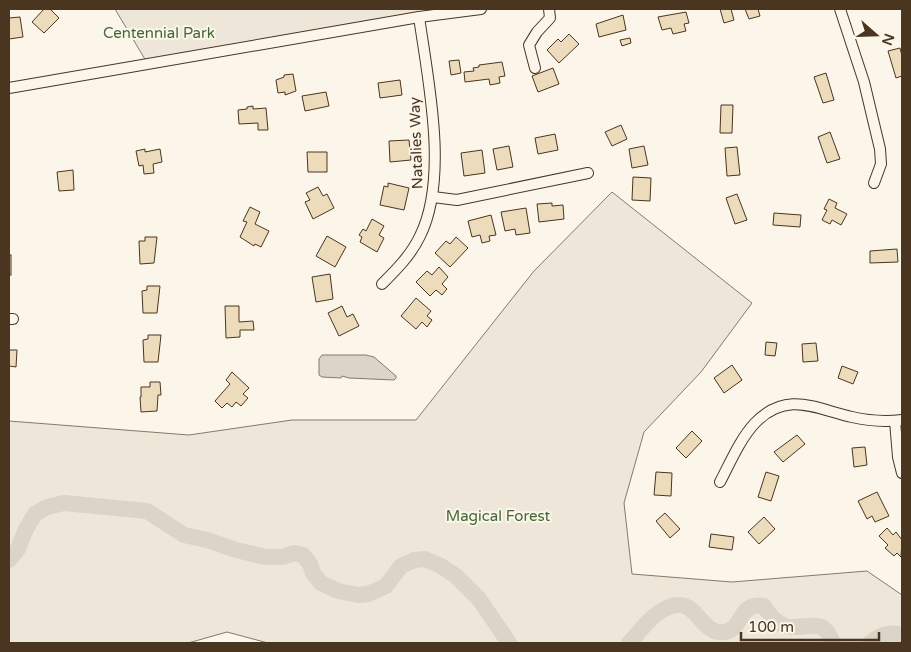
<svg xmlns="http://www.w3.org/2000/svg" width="911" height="652" font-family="'Varela Round',sans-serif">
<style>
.green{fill:#ede6d9;stroke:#887966}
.water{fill:#dcd4c6;stroke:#887966}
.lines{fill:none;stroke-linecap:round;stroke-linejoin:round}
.river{stroke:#dcd4c6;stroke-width:16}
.building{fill:#ecdcbc;stroke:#4a3520}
.minor-casing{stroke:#4a3520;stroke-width:12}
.minor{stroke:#fbf6e9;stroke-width:10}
.labels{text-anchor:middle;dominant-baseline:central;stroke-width:4;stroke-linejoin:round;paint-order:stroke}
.park-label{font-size:15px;fill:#436837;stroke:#fbf6e9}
.street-label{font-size:15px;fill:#4a3520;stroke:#fbf6e9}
</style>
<rect width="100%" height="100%" fill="#fbf6e9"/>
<g class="green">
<path d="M115 9H441L146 61Z"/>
<path d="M612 192 752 303 701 372 644 432 624 503 632 574 732 582 867 571 902 595V643H268L227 632 188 643H9V421L189 435 292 420H416L534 271Z"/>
</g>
<path class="water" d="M322 355H366L374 357 396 376V378L394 380 349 378 342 376 341 378 322 377 319 375V359Z"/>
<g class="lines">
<g class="river">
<path d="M9 560 18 549 26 529 35 514 47 507 64 503 147 511 184 535 207 540 236 550 265 557H282L295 553 303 555 310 564 313 573 321 583 338 591 358 595 368 594 386 586 401 566 414 560 425 559 441 566 456 576 479 599 509 643"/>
<path d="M629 643C637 635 644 625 653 617 697 581 696 637 725 632 744 628 738 602 764 606 770 616 778 626 791 627 812 628 823 617 833 643"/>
<path d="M870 643C881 635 889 631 902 635"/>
</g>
</g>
<g class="building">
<path d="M44 9H50L59 18 44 33 32 22Z"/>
<path d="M720 9H731L734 20 724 23Z"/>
<path d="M745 9H758L760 16 749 19Z"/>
<path d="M686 12 689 23 684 24 686 31 673 34 671 28 662 30 658 17Z"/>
<path d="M623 15 626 30 599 37 596 24Z"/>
<path d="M20 17 23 37 9 39V18Z"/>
<path d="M569 34 579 44 559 63 547 50 558 39 561 42Z"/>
<path d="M630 38 631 43 622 46 620 40Z"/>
<path d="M900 48 902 56V76L896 78 888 51Z"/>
<path d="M459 60 461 73 451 75 449 61Z"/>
<path d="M502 62 505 76 499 77 500 83 490 85 489 79 465 82 464 72 474 71 473 68 479 67V65Z"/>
<path d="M553 68 559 84 538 92 532 76Z"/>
<path d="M826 73 834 100 823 103 814 77Z"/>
<path d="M293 74 296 91 285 95V92L278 93 276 80 284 77V75Z"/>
<path d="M400 80 402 95 380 98 378 83Z"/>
<path d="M326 92 329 106 305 111 302 96Z"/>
<path d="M721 105H733L732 133H720Z"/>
<path d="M253 106V109L266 108 268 130H258V123L239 124 238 110 247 109V107Z"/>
<path d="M621 125 627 139 612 146 605 132Z"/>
<path d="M830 132 840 159 827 163 818 137Z"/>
<path d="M555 134 558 150 538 154 535 138Z"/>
<path d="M409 140 411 160 390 162 389 141Z"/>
<path d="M509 146 513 167 497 170 493 149Z"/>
<path d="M644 146 648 165 632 168 629 149Z"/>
<path d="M737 147 740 175 727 176 725 148Z"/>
<path d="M145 149V152L160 149 162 162 153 164 154 173 144 174 143 165 139 166 136 151Z"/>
<path d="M482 150 485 173 464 176 461 153Z"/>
<path d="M307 152H327V172H308Z"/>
<path d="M73 170 74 190 59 191 57 172Z"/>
<path d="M633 177 651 178 650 201 632 200Z"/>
<path d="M388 183 409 188 404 210 380 205 384 186 388 187Z"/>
<path d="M318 187 323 196 327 194 334 208 313 219 305 202 310 200 306 193Z"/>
<path d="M737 194 747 220 735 224 726 198Z"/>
<path d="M829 199 837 203 835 208 847 214 841 225 832 220 830 224 822 220 827 210 824 209Z"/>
<path d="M552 203V206L563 205 564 219 539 222 537 204Z"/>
<path d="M250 207 260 212 255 224 269 231 261 247 255 244 254 246 240 237 247 222 243 221Z"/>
<path d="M526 208 530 233 516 235 515 229 505 231 501 212Z"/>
<path d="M774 213 801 215 800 227 773 225Z"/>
<path d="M491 215 496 235 489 236 490 241 482 243 480 235 472 237 468 221Z"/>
<path d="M372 219 384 226 379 235 384 238 377 252 360 242 362 237 359 235 363 229 366 231Z"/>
<path d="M327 236 346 247 335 267 316 256Z"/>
<path d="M145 237H157L154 263 140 264 139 241H145Z"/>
<path d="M456 237 468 248 450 267 435 253 446 241 450 244Z"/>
<path d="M897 249 898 262 870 263V251Z"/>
<rect x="9" y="255" width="2" height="20"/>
<path d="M439 267 448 277 442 284 447 289 442 295 436 290 430 296 416 282 427 271 432 275Z"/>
<path d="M330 274 333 299 316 302 312 277Z"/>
<path d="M147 286H160L157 313H143L142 291 147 290Z"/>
<path d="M416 298 431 311 427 316 432 320 427 327 422 322 416 329 401 316Z"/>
<path d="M225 306H239V322L253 321 254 330H240V337L226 338Z"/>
<path d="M342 306 347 317 353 314 359 326 339 336 328 313Z"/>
<path d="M148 335H161L158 362H144L143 340 148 339Z"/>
<path d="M766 342 777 343 775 356 765 355Z"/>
<path d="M816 343 818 361 803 362 802 344Z"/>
<path d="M9 350H17L16 367 9 366Z"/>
<path d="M732 365 742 380 724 393 714 378Z"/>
<path d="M842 366 858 372 853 384 838 378Z"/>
<path d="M232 372 249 388 243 394 248 398 241 406 236 402 232 407 227 403 222 408 215 401 230 384 226 380Z"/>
<path d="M150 382H160L161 395H158L157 411 141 412 140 397H141V387H150Z"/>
<path d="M692 431 702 441 686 458 676 448Z"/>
<path d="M797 435 805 444 783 462 774 452Z"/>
<path d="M865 447 867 465 854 467 852 448Z"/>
<path d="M656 472 672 473 671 496 654 495Z"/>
<path d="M766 472 779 476 771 501 758 497Z"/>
<path d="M877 492 889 516 875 522 872 516 867 519 858 501Z"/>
<path d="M665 513 680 529 670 538 656 521Z"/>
<path d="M764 517 775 529 759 544 748 532Z"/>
<path d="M887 528 893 535 896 532 902 540 901 557 897 553 894 556 885 548 888 545 879 536Z"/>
<path d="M711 534 734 537 732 550 709 547Z"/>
</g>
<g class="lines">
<defs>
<g id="minor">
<path d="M840 9 864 82 880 149 881 164 874 183"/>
<path d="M535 68 529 45 537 32 550 18 549 9"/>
<path d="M9 88 419 17 481 9"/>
<path d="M433 197 457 200 588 173"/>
<path d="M382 284C397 269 411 255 420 236 449 178 428 80 419 17"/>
<path d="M9 319H13"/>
<path d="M895 421 898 457 902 473"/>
<path d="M720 482C730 463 740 439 755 423 787 390 816 409 852 417 869 421 885 422 902 420"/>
</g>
</defs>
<use href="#minor" class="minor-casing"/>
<use href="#minor" class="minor"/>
</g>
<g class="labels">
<g class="park-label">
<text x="159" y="33">Centennial Park</text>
<text x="498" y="516">Magical Forest</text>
</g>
<g class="street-label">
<text transform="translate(416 143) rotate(-92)">Natalies Way</text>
</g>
</g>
<rect width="911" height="652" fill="none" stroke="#4a3520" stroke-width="20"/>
<g transform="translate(876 35) rotate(110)" stroke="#fbf6e9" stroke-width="4" paint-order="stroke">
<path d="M0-4L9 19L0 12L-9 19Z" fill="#4a3520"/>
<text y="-8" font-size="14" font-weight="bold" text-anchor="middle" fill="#4a3520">N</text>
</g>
<path d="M741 632v8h138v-8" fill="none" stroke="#4a3520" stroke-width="2.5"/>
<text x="748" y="632" font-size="15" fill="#4a3520" stroke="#fbf6e9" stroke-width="4" paint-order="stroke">100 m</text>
</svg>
